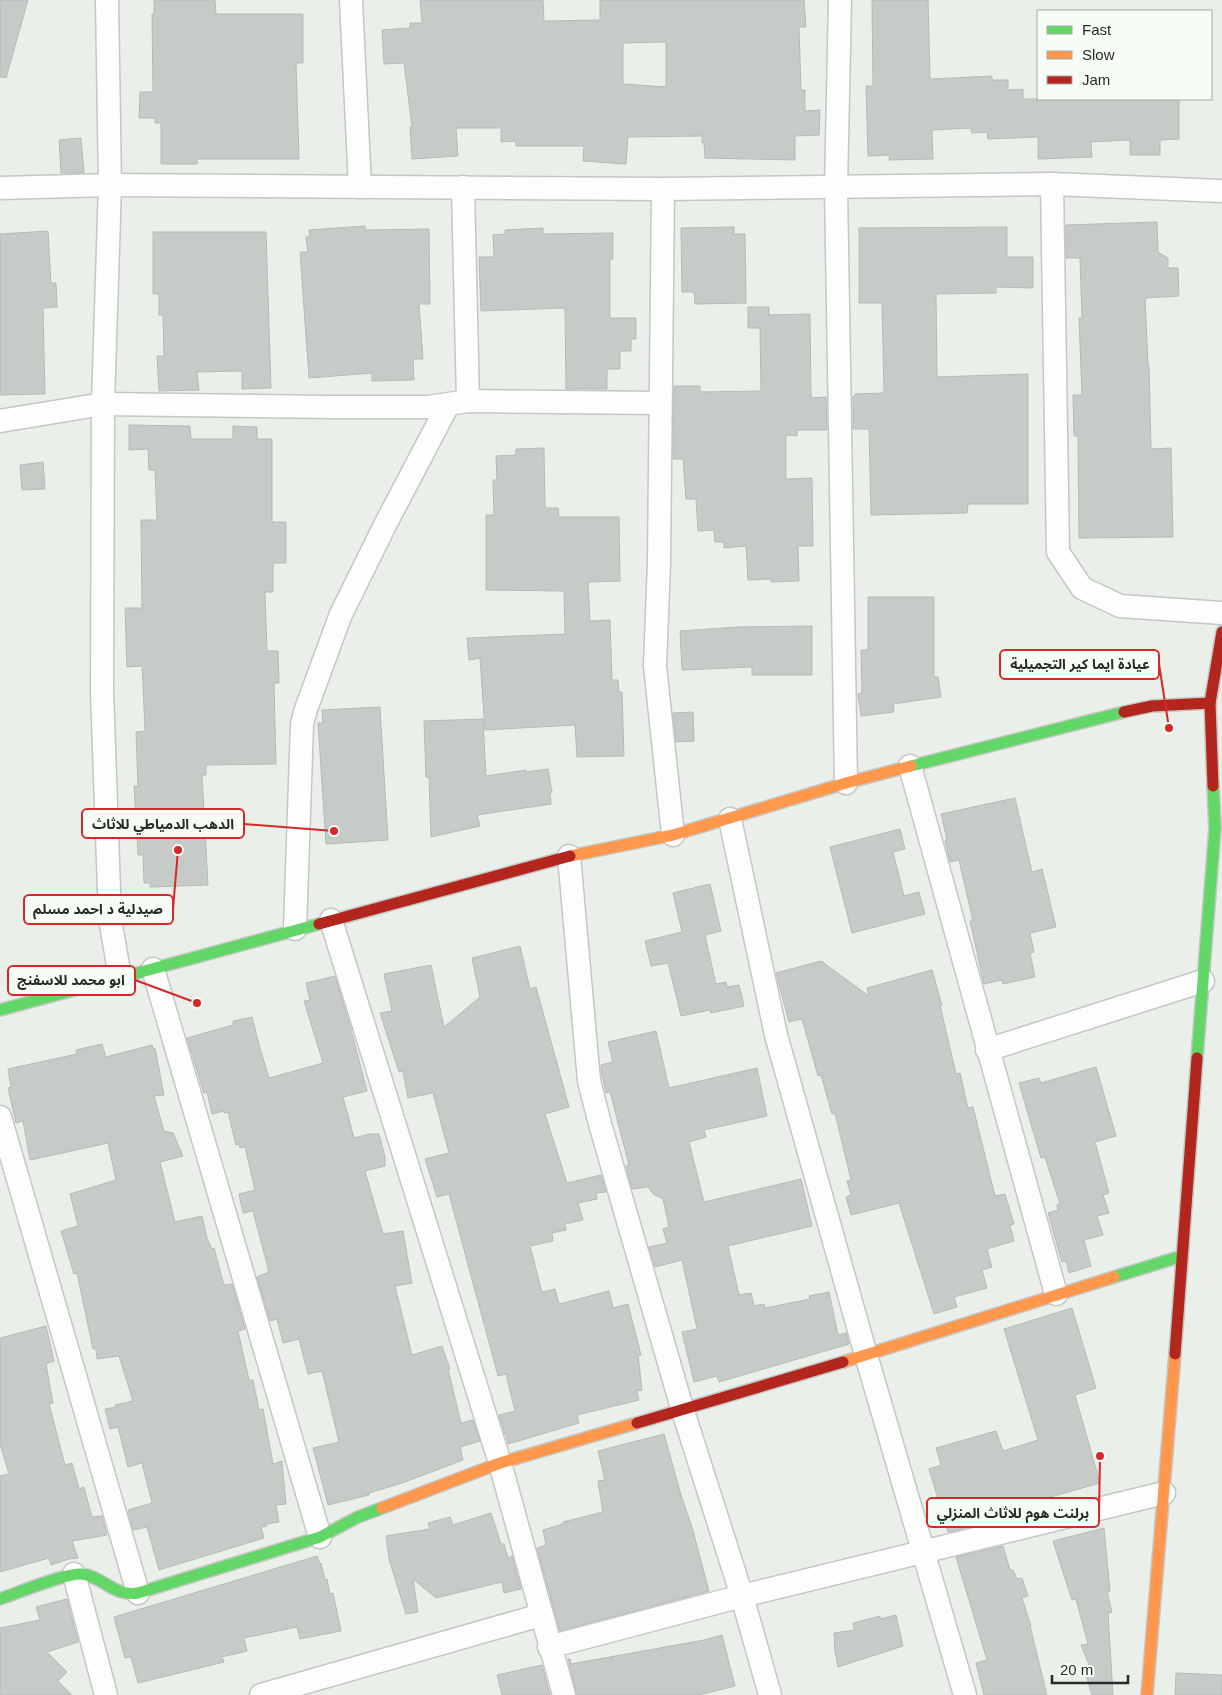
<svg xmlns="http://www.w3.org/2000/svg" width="1222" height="1695" font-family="Arial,'Noto Sans Arabic',sans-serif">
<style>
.building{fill:#c7cbc8;stroke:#b7bbb8;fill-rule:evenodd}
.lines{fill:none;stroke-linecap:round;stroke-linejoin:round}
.street-casing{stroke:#c4c7c4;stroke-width:25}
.fast-casing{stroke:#c4c7c4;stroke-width:14}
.slow-casing{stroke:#c4c7c4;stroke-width:14}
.jam-casing{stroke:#c4c7c4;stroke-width:14}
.street{stroke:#fcfdfc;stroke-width:22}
.fast{stroke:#63d668;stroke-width:11}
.slow{stroke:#ff974d;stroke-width:11}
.jam{stroke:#b3261e;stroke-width:11}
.leader{fill:none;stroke:#d62828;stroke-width:2}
.callout-dot{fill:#d62828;stroke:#f6fdf6;stroke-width:2}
.callout{fill:#f6fdf6;stroke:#d62828;stroke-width:2}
.callout-label{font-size:14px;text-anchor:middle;font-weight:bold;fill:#282b28}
</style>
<rect width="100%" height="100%" fill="#eaefea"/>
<g class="building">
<path d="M0 0H28L6 78 0 77Z"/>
<path d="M154 0H215L216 14H303V63H296L299 159H197V164H161V123H155V118H139L140 92H153L152 14H154Z"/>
<path d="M420 0H543L544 21 600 20V0H804L806 27H799L801 90H805V111L820 110 819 135 795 136V160L705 158 704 143H702V136L628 137 626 164 583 161 584 146H516L515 141 501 142V128H456L458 156 412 159 410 127H412L404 63 384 64 382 30 410 28V23H422ZM666 42V87L623 84V43Z"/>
<path d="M872 0H928L930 78 932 79 992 76V80H1008V90L1023 89V99H1179V139L1160 140V155H1130V140L1091 142 1092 157 1038 159V137L988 139 987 132 972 133 971 128 932 130 933 159 889 160 890 155 868 156 866 86H873Z"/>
<path d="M81 138 84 173H61L59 140Z"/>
<path d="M1157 222 1158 252 1168 258V268H1178L1179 296 1145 298 1148 365H1149L1151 449 1171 448 1173 537 1079 538 1078 436H1074L1073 395H1082L1079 318H1082L1080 258H1066V225Z"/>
<path d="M365 226V230L429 229 430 304H419L423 359H413L414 380 372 381V373L309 378 300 252H308L306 237H310L309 230Z"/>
<path d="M734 227V234H745L746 303 695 304 694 292H682L681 228Z"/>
<path d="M1007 227V257H1033V288L996 287V293L936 294 937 377 1028 374V504H968L967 513 871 515 869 429H853V396H855V394L884 393 882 303H859V228Z"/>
<path d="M543 228V234L613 233V259H610V318H636V339H631V351H620V369H607V389H566L565 308 481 311 479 257H494L493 235 505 234V230Z"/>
<path d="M48 231 51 283H56L57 307 43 308 45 394 0 395V234Z"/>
<path d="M153 232H266L271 388 242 389V371L197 372 199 390 159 391 157 356H164L163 315H159V294H153Z"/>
<path d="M748 307H769V315L810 314 811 398 826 397 827 430H797V436L786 435V479L812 478 813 546H798L799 581 771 582V579L748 580 746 546 724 548V542H715L714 530 698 531 696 499H686L683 459H673L674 386H700V392L761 391 760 328H748Z"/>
<path d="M129 425 190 426 191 439H233V426L257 427V439H272V522H286V563H273V592H265L267 651H278L279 683H274L276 764 206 765V775H202L208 885 150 887V883H144L143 855H138L134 786H138L136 732 145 731 143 684 142 666 127 667 125 608H142L141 520H157L155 470H149L148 449 129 450Z"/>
<path d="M544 448 545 508H558L559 517H619L620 581 588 582 590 621 610 620 612 680H618L619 692H622L624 756 577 757 575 725 485 730 480 658 469 660 467 638 565 634 564 591 486 590V515H494L493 480H497L496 456 516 455V449Z"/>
<path d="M43 462 45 489 22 490 20 465Z"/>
<path d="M868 597H934V677H938L941 697 893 704 894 712 861 716 858 694 862 693 861 650H868Z"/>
<path d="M812 626V675H752V667L682 670 680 631 738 627Z"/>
<path d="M380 707 388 840 326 844 318 723H323L322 710Z"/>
<path d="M693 712 694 741 676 742 673 713Z"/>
<path d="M483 719 486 776 526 770V772L548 769 552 792 550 793 551 804 477 815 480 826 431 837 429 777H426L424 721Z"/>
<path d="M1015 798 1032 872 1042 869 1056 927 1030 933 1034 952 1030 953 1035 977 1003 984 1002 980 984 984 970 921H973L959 860 950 862 945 840H947L941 814Z"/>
<path d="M900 829 905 849 893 852 904 896 919 892 925 914 852 933 830 847Z"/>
<path d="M710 884 721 931 705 935 716 984 726 982 727 987 739 985 744 1006 711 1013 710 1010 681 1016 668 963 651 966 645 941 682 932 673 893Z"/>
<path d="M520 946 530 989 536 987 569 1107 545 1114 567 1183 601 1175 606 1192 596 1193 597 1199 578 1203 583 1220 565 1224 566 1230 552 1233 553 1241 530 1246 542 1292 555 1289 559 1304 609 1291 613 1308 628 1304 641 1355H638L642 1390 637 1391 639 1400 577 1415 579 1423 508 1444 506 1434H505L499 1415 515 1411 506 1374 498 1376 449 1194 437 1197 425 1159 449 1153 433 1093 408 1098 403 1071 399 1072 380 1013 392 1011 384 974 431 965 444 1027 480 997 472 958Z"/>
<path d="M821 961 869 996 867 988 932 970 942 1005H940L956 1074 960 1073 968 1108 973 1107 995 1196 1005 1194 1014 1224 1010 1225 1014 1241 987 1249 992 1267 982 1270 987 1288 954 1297 957 1307 934 1314 899 1203 851 1215 846 1197 851 1195 847 1181 851 1180 835 1113 832 1114 821 1075 818 1076 802 1019 789 1022 776 973Z"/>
<path d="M335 976 350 1026 367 1091 343 1097 354 1138 370 1134H379L385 1157V1166L365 1171 383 1234 403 1231 412 1283 395 1286 412 1355 442 1346 450 1369H448L461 1423 473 1420 480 1441 460 1447 463 1460 405 1482 369 1493V1495L328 1505 313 1448 339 1442 322 1371 308 1374 299 1339 283 1343 277 1319 270 1321 257 1277 269 1272 253 1211 243 1213 239 1194 255 1190 245 1147 240 1148 239 1144 236 1145 228 1112 224 1113V1111L212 1114 207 1092 204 1093 187 1038 233 1025V1021L252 1017 260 1048 269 1078 323 1063 304 1001 310 1000 306 983Z"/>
<path d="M656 1031 669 1088 757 1068 767 1116 704 1130 706 1137 689 1142 704 1202 801 1179 812 1226 728 1246 739 1295 751 1293 754 1306 764 1304 765 1308 810 1299 809 1296 829 1292 838 1335 846 1333 849 1344 719 1382 717 1376 694 1382 682 1332 697 1329 682 1260 655 1267 649 1247 667 1243 663 1229 669 1227 663 1199 653 1194 648 1187 632 1189 626 1166 629 1165 610 1092 606 1093 601 1071V1065L613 1062 608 1042Z"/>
<path d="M102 1044 106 1057 152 1045 153 1049 155 1048 164 1095 154 1096 164 1131 173 1133 183 1156 160 1162 175 1222 202 1216 207 1238 212 1249 214 1248 224 1285 232 1284 245 1329 238 1331 249 1380H253L259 1410 263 1409 273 1464 282 1461 286 1504 276 1505 279 1522 266 1524 267 1526 261 1527 264 1538 159 1570 147 1527 133 1530 128 1510 152 1503 142 1463 128 1467 118 1427 110 1429 105 1409 116 1407 115 1405 133 1401 119 1356 97 1359 96 1349H93L77 1273 74 1274 61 1231 78 1226 70 1194 116 1180 108 1143 30 1160 23 1121 16 1123 8 1088 11 1087 8 1069 77 1054 76 1050Z"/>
<path d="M1096 1067 1116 1136 1095 1142 1109 1193 1103 1195 1109 1213 1097 1216 1103 1235 1084 1240 1091 1266 1069 1273 1066 1261 1062 1262 1048 1213 1058 1210 1057 1205 1060 1204 1045 1157 1041 1158 1019 1083 1039 1078 1041 1083Z"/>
<path d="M1072 1308 1096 1388 1075 1395 1100 1483 1008 1509 1009 1511 993 1516 995 1521 948 1532 929 1469 941 1465 936 1448 996 1431 1003 1451 1038 1440 1004 1329Z"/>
<path d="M46 1326 54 1361 46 1364 53 1403 49 1404 65 1465 72 1463 79 1489 84 1487 92 1517 102 1516 107 1535 72 1541 78 1558 69 1559 51 1565 49 1558 0 1572V1476L9 1474 0 1444V1338Z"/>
<path d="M664 1434 681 1495 692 1527 709 1591 560 1631 537 1548 546 1545 543 1530 563 1524V1522L603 1512 598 1481 605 1480 598 1451Z"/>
<path d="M491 1513 501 1544H504L508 1558 512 1556 521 1589 504 1593 502 1582 436 1598 413 1579 418 1612 406 1614 389 1559 386 1536 430 1529 428 1523 450 1517 453 1525Z"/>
<path d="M1104 1528 1110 1591 1107 1592 1112 1612 1108 1613 1113 1695H1092L1084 1669 1090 1667 1081 1645 1088 1644 1076 1599 1072 1600 1053 1541Z"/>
<path d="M1003 1546 1010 1570H1013L1017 1579 1022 1578 1028 1596 1022 1598 1031 1626H1030L1047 1695H984L976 1663 987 1660 956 1557Z"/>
<path d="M317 1556 320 1564 321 1563 325 1580 327 1579 330 1594 333 1593 341 1631 300 1639 297 1627 244 1638 247 1651 222 1657 224 1662 138 1683 131 1657 125 1658 114 1617Z"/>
<path d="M67 1599 78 1642 47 1652 67 1672 58 1681 72 1695H0V1628L40 1620 36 1607Z"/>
<path d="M896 1615 903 1646 838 1667 834 1645H835L834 1633 854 1630 853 1623 880 1616V1619Z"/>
<path d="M722 1635 735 1686 699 1695H577L568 1659H570L571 1664 704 1640Z"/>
<path d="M542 1665 550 1695H502L497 1675Z"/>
<path d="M1176 1673 1222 1675V1695H1175Z"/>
</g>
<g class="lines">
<defs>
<g id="street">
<path d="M107 0 110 185 103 404 102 691 110 919 120 977"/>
<path d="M351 0 360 187"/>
<path d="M840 0 836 188 846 783"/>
<path d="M1052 184 1058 552 1082 588 1120 606 1222 613"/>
<path d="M463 187 468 401"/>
<path d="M0 188 110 185 663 189 1052 184 1222 191"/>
<path d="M663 189 659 562 655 666 673 835"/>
<path d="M0 421 103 404 330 407H428L468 401 660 403"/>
<path d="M910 766 1056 1294"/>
<path d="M730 819 776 1035 866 1355 965 1695"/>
<path d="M569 856 589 1081 600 1124 682 1408 742 1596 770 1695"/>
<path d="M331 920 500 1463 564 1695"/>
<path d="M295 929 302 724 306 709 341 614 385 525 448 405"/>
<path d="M153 969 320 1537"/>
<path d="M987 1050 1203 981"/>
<path d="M0 1117 138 1593"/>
<path d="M74 1574 106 1695"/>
<path d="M549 1647 742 1596 1164 1493"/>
<path d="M261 1695 541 1615"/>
</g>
<g id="fast">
<path d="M911 766 1124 712"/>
<path d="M0 1010 319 924"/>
<path d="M1197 1058 1215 828 1213 786"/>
<path d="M1114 1277 1182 1256"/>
<path d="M0 1599C17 1593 66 1573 81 1574 103 1576 113 1597 138 1593L320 1537 358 1517 382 1508"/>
</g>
<g id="slow">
<path d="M570 856 673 835 846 783 911 766"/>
<path d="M843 1362 1114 1277"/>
<path d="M382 1508 500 1463 637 1423"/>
<path d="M1147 1695 1175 1354"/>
</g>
<g id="jam">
<path d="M1124 712 1152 706 1210 703"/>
<path d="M1213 786 1210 703 1222 632"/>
<path d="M319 924 570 856"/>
<path d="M1175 1354 1197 1058"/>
<path d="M637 1423 843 1362"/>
</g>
</defs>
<use href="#street" class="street-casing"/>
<use href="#fast" class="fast-casing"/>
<use href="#slow" class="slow-casing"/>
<use href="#jam" class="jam-casing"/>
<use href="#street" class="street"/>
<use href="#fast" class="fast"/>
<use href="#slow" class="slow"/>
<use href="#jam" class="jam"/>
</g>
<path class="leader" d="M1169 728L1159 664M334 831L244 824M178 850L173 909M197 1003L135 980M1100 1456L1099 1513"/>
<g class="callout-dot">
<circle cx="1169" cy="728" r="5"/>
<circle cx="334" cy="831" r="5"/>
<circle cx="178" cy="850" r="5"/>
<circle cx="197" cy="1003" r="5"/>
<circle cx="1100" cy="1456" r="5"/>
</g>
<g class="callout">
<rect x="1000" y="650" width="159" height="29" rx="5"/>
<rect x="82" y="809" width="162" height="29" rx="5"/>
<rect x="24" y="895" width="149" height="29" rx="5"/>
<rect x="8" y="966" width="127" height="29" rx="5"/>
<rect x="927" y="1498" width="172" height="29" rx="5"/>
</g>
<g class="callout-label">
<text x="1080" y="669">عيادة ايما كير التجميلية</text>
<text x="163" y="829">الدهب الدمياطي للاثاث</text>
<text x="98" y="914">صيدلية د احمد مسلم</text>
<text x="71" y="985">ابو محمد للاسفنج</text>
<text x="1013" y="1518">برلنت هوم للاثاث المنزلي</text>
</g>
<rect x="1037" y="10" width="175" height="90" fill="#f6fdf6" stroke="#a4a9a4"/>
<rect x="1047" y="26" width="25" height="8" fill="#63d668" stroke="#a4a9a4"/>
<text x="1082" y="35" font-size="15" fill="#282b28">Fast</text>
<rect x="1047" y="51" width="25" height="8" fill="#ff974d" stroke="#a4a9a4"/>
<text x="1082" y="60" font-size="15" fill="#282b28">Slow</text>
<rect x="1047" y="76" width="25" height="8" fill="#b3261e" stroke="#a4a9a4"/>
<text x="1082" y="85" font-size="15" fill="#282b28">Jam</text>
<path d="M1052 1675v8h76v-8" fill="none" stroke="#282b28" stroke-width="2.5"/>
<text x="1060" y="1675" font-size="15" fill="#282b28" stroke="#f6fdf6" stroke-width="4" paint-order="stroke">20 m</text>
</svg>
